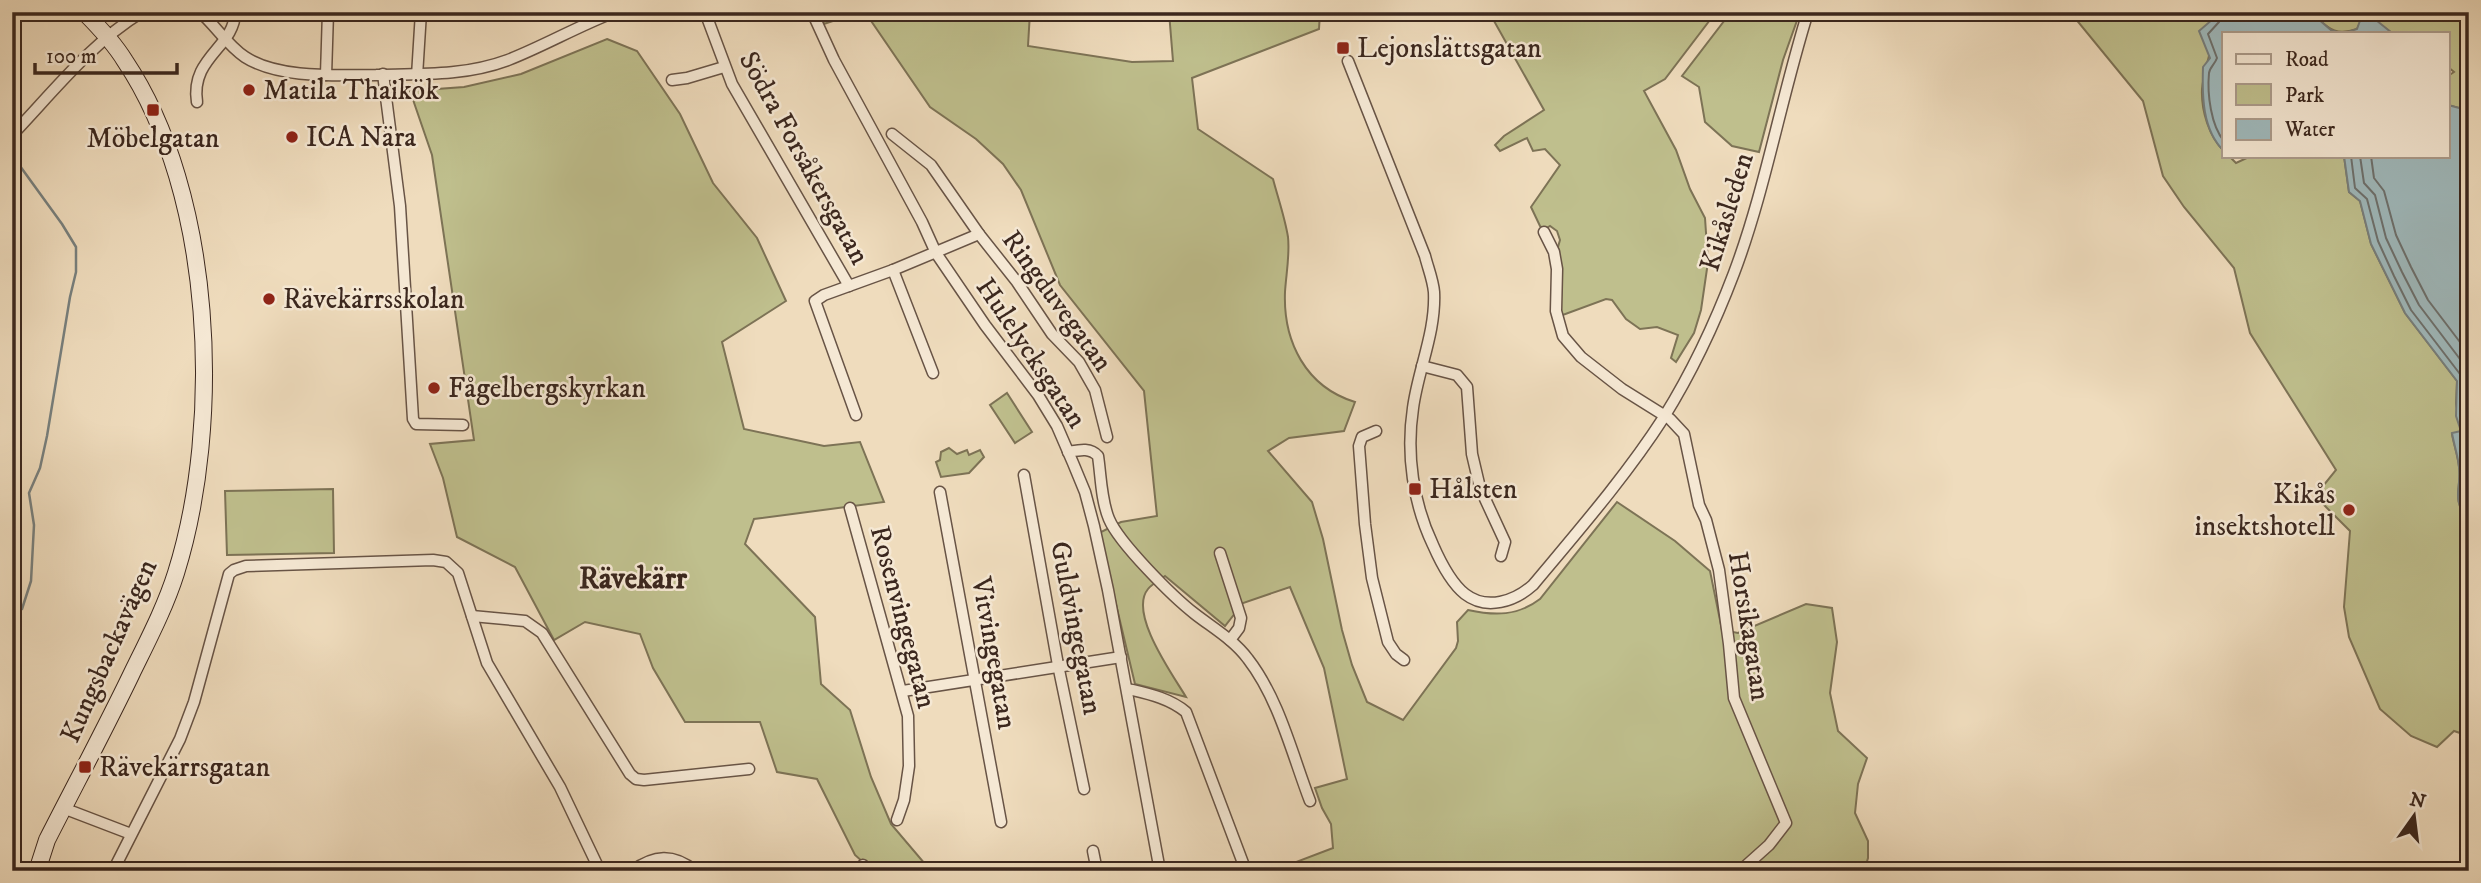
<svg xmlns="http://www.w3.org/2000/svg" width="2481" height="883" font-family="'IM FELL DW Pica',serif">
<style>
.green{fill:#bfbf8d;stroke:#7d7356;stroke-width:2}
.water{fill:#9fb9bc;stroke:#777f7d;stroke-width:2}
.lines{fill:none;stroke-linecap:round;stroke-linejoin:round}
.shore{stroke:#6d706d;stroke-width:2}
.stream{stroke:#777f7d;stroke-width:2.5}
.street-casing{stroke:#685446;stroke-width:13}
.secondary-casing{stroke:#3b271e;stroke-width:18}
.street{stroke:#f5e8d4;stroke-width:10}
.secondary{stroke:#f5e8d4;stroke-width:16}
.poi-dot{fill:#8f2418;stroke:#f5e8d4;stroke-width:2.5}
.labels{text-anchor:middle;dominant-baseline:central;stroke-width:5;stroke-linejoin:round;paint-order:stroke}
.poi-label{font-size:28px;fill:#3b271e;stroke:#f5e8d4;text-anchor:start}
.street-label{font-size:28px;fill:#3b271e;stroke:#f5e8d4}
.neighbourhood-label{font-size:30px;font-weight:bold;fill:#3b271e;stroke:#f5e8d4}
</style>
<rect width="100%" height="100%" fill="#efdcbd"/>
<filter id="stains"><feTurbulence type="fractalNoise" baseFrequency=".00286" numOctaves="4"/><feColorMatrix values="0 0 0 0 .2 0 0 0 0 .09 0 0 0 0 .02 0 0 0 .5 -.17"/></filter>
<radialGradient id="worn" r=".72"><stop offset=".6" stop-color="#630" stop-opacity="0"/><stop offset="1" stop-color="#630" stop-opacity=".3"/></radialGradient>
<g class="green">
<path d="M821 12H860L824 24Z"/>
<path d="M865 12H1030L1028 46 1132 62 1173 61 1169 12H1320L1319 29 1192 78 1198 129 1273 179C1278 198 1285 218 1288 237 1290 255 1286 275 1285 292 1283 342 1306 387 1355 402L1344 431 1289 438 1268 451 1312 502 1323 539 1342 630 1352 665 1367 702 1403 720 1456 648 1458 641 1457 622 1468 610C1495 616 1518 616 1540 599L1617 502 1675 541 1710 571 1722 630 1738 633 1806 604 1832 608 1837 642 1830 693 1838 731 1867 758 1858 784 1855 813 1868 841V858L1864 871H1299L1296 862 1333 848 1331 824 1322 808 1315 788 1347 779 1324 668 1290 587 1243 603 1225 626 1165 576C1160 580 1152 584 1148 589 1128 613 1173 675 1186 697L1135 684 1099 533 1121 522 1157 516 1144 391 1060 285 1021 190 1003 164 976 139 930 107Z"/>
<path d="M1489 12H1716L1665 79 1644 91 1676 150 1690 189 1705 218 1708 262 1701 310 1694 333 1676 362 1671 358 1678 335 1657 327 1640 329 1626 319 1612 300 1606 299 1560 316 1562 281 1558 247 1560 240 1557 231 1550 226 1545 229 1540 226 1531 207 1560 165 1545 149 1533 151 1527 138 1500 151 1495 145 1504 136 1544 110Z"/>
<path d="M1731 12H1800L1783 60 1759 152 1732 146 1705 122 1699 87 1682 76Z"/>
<path d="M2070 12H2211C2219 38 2204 64 2202 89 2201 110 2209 137 2224 151V156H2229L2236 163 2251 156H2344L2349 192 2360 201 2371 244 2405 313 2457 381 2456 404 2462 432 2452 434C2454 445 2458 456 2459 467 2462 489 2450 498 2469 521V736L2454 731 2437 747 2411 736 2380 709 2349 637 2344 607 2350 531 2315 496 2336 470 2250 333 2234 268 2184 207 2163 176 2143 101Z"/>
<path d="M2310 12H2469V104L2459 108 2448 105V76L2454 72 2448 67V33H2392L2375 21 2362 19 2357 29C2333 37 2328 27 2310 12Z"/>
<path d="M607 39 637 51 680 114 713 183 757 238 786 301 722 342 744 429 824 446 860 442 884 502 754 519 745 544 815 617 821 684 850 710 871 777 891 824 931 871H873L855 855 817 779 777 772 760 722H685L653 668 640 634 585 622 554 640 515 567 457 537 443 478 430 444 474 440 432 155 410 91 464 87 521 74Z"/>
<path d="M1007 393 1032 432 1015 443 990 405Z"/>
<path d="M949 448 957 454 967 450 969 455 980 450 984 457 969 473 941 477 936 462 940 460 941 452Z"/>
<path d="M333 489 334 553 227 555 225 491Z"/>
</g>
<g class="water">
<path d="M2211 12H2310L2331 30 2340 33H2224V151C2202 130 2202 95 2203 67L2210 58 2199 31 2213 19Z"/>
<path d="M2366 12 2392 33H2345L2357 29 2362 15Z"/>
<path d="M2469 104V521C2450 497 2462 489 2459 467 2458 456 2454 445 2452 433L2461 431 2456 416 2457 381 2405 313 2371 244 2360 201 2349 192 2344 156H2448V105L2459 108Z"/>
</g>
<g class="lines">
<g class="shore">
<path d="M2218 12 2219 22 2208 34 2217 58C2215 64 2210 67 2209 73 2207 94 2211 126 2224 141"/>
<path d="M2351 156 2355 188 2367 199 2378 241 2394 276 2411 310 2463 378V414L2468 431 2460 442 2466 467 2463 493 2469 507"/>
<path d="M2360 156 2364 183 2375 195 2386 238 2402 272 2419 305 2469 371"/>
<path d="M2371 156 2374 178 2384 191 2396 235 2411 267 2428 300 2469 354"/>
</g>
<path class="stream" d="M12 155 62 224 76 247V272L70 297 47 436 40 468 29 493 34 525 31 581 22 609 12 612"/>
<defs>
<g id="street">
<path d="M200 12C216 26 227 45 245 57 279 79 337 75 376 75 421 74 465 76 508 60 544 46 578 26 615 12"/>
<path d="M705 12 732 84 849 286"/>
<path d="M812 12 834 60 922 222 936 253 985 325 1038 395 1057 426 1073 463 1085 492 1094 526 1108 590 1160 871"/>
<path d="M1078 13V12"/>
<path d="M1348 61 1425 256C1428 268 1433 280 1434 292 1436 332 1418 370 1413 408 1406 454 1413 503 1433 545 1440 561 1451 583 1465 594 1487 611 1515 601 1533 585 1579 530 1626 476 1664 417 1692 372 1715 323 1734 273 1765 191 1781 98 1808 12"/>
<path d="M383 74 400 206 413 419 416 424 463 425"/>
<path d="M326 75 328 12"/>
<path d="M417 76 421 12"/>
<path d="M672 80 687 78 724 67"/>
<path d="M197 102C190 57 235 47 235 12"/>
<path d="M12 135C53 92 91 43 142 12"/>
<path d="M1544 232 1554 252 1557 269 1556 311 1563 336 1581 357 1622 389 1670 419 1684 434 1699 505 1706 520 1719 570 1729 644 1734 698 1786 823 1769 845 1740 871"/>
<path d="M979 234 1017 282 1052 334 1079 362 1095 390 1107 437"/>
<path d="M893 270 933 373"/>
<path d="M1422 366 1457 375 1467 387 1472 454 1480 488 1505 542 1501 556"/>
<path d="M856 415 815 301 824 295 893 270 979 234 931 165 892 134"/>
<path d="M1376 431 1362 437 1359 446 1365 524 1372 578 1388 642 1396 654 1404 660"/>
<path d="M1068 452C1079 450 1090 447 1098 456 1101 476 1101 500 1109 519 1119 543 1173 597 1195 614 1213 628 1234 640 1248 659 1279 699 1292 754 1310 801"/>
<path d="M1024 475 1058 665 1084 789"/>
<path d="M940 492 1001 822"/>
<path d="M850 508 908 716 909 766 904 800 897 820"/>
<path d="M1220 553 1241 618 1239 628 1230 640"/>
<path d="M472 616 525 621 542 633 630 774 636 779 644 780 749 769"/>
<path d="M1128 689C1149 694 1169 698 1186 712L1246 871"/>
<path d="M903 691 1121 657"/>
<path d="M63 808 131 834"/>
<path d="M1093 851 1097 871"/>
<path d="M113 871 180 739 194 702 229 574 234 570 246 566 433 560 446 562 458 573 487 663 560 787 600 871"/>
<path d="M632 871C654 855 673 853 695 871"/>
<path d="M858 871 863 865"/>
</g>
<path id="secondary" d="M37 871 47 840C75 785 104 731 131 675 147 642 165 608 176 573 223 423 214 194 125 61 114 43 99 27 84 12"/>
</defs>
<use href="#street" class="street-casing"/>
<use href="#secondary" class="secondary-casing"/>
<use href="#street" class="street"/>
<use href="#secondary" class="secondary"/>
</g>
<g class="poi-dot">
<rect x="1336" y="41" width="14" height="14" rx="3.5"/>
<circle cx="249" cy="90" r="7"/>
<rect x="146" y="103" width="14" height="14" rx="3.5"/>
<circle cx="292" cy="137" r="7"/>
<circle cx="269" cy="299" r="7"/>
<circle cx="434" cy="388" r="7"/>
<rect x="1408" y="482" width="14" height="14" rx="3.5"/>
<circle cx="2349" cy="510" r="7"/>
<rect x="78" y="760" width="14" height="14" rx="3.5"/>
</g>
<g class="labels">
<g class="poi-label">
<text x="1357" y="48">Lejonslättsgatan</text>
<text x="263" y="90">Matila Thaikök</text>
<text x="306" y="137">ICA Nära</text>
<text x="153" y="138" text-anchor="middle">Möbelgatan</text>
<text x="283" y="299">Rävekärrsskolan</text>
<text x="448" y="388">Fågelbergskyrkan</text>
<text x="1429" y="489">Hålsten</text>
<text x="2335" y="494" text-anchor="end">Kikås<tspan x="2335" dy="32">insektshotell</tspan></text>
<text x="99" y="767">Rävekärrsgatan</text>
</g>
<g class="street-label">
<text transform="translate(804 158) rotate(61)">Södra Forsåkersgatan</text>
<text transform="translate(1727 212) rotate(-73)">Kikåsleden</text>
<text transform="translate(1057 301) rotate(54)">Ringduvegatan</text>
<text transform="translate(1031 353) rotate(56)">Hulelycksgatan</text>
<text transform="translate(903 617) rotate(75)">Rosenvingegatan</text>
<text transform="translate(1749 626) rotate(81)">Horsikagatan</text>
<text transform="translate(1076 628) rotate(79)">Guldvingegatan</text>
<text transform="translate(109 651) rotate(-66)">Kungsbackavägen</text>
<text transform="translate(994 653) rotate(80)">Vitvingegatan</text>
</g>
<g class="neighbourhood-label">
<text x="633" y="579">Rävekärr</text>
</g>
</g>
<rect width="2481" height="883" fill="none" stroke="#efdcbd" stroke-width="42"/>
<rect x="14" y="14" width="2453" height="855" fill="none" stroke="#3b271e" stroke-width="3.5"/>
<rect x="21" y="21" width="2439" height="841" fill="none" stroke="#3b271e" stroke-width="2"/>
<rect x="2222" y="32" width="228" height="126" fill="#f5e8d4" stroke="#ab9b8b" stroke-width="2"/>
<rect x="2236" y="54" width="35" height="10" fill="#f5e8d4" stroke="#ab9b8b" stroke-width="2"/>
<text x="2285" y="66" font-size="21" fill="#3b271e">Road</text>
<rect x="2236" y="84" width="35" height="21" fill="#bfbf8d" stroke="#ab9b8b" stroke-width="2"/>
<text x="2285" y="102" font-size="21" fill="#3b271e">Park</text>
<rect x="2236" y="119" width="35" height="21" fill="#9fb9bc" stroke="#ab9b8b" stroke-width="2"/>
<text x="2285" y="136" font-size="21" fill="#3b271e">Water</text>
<g transform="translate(2414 816) rotate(14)" stroke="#f5e8d4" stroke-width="5" paint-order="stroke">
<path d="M0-5L12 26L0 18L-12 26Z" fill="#3b271e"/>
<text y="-10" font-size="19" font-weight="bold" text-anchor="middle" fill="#3b271e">N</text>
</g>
<path d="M35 63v10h142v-10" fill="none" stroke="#3b271e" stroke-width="3.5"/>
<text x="46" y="63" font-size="21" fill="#3b271e" stroke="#f5e8d4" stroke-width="5" paint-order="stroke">100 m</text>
<rect width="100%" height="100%" filter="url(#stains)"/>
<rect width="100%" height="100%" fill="url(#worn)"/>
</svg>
